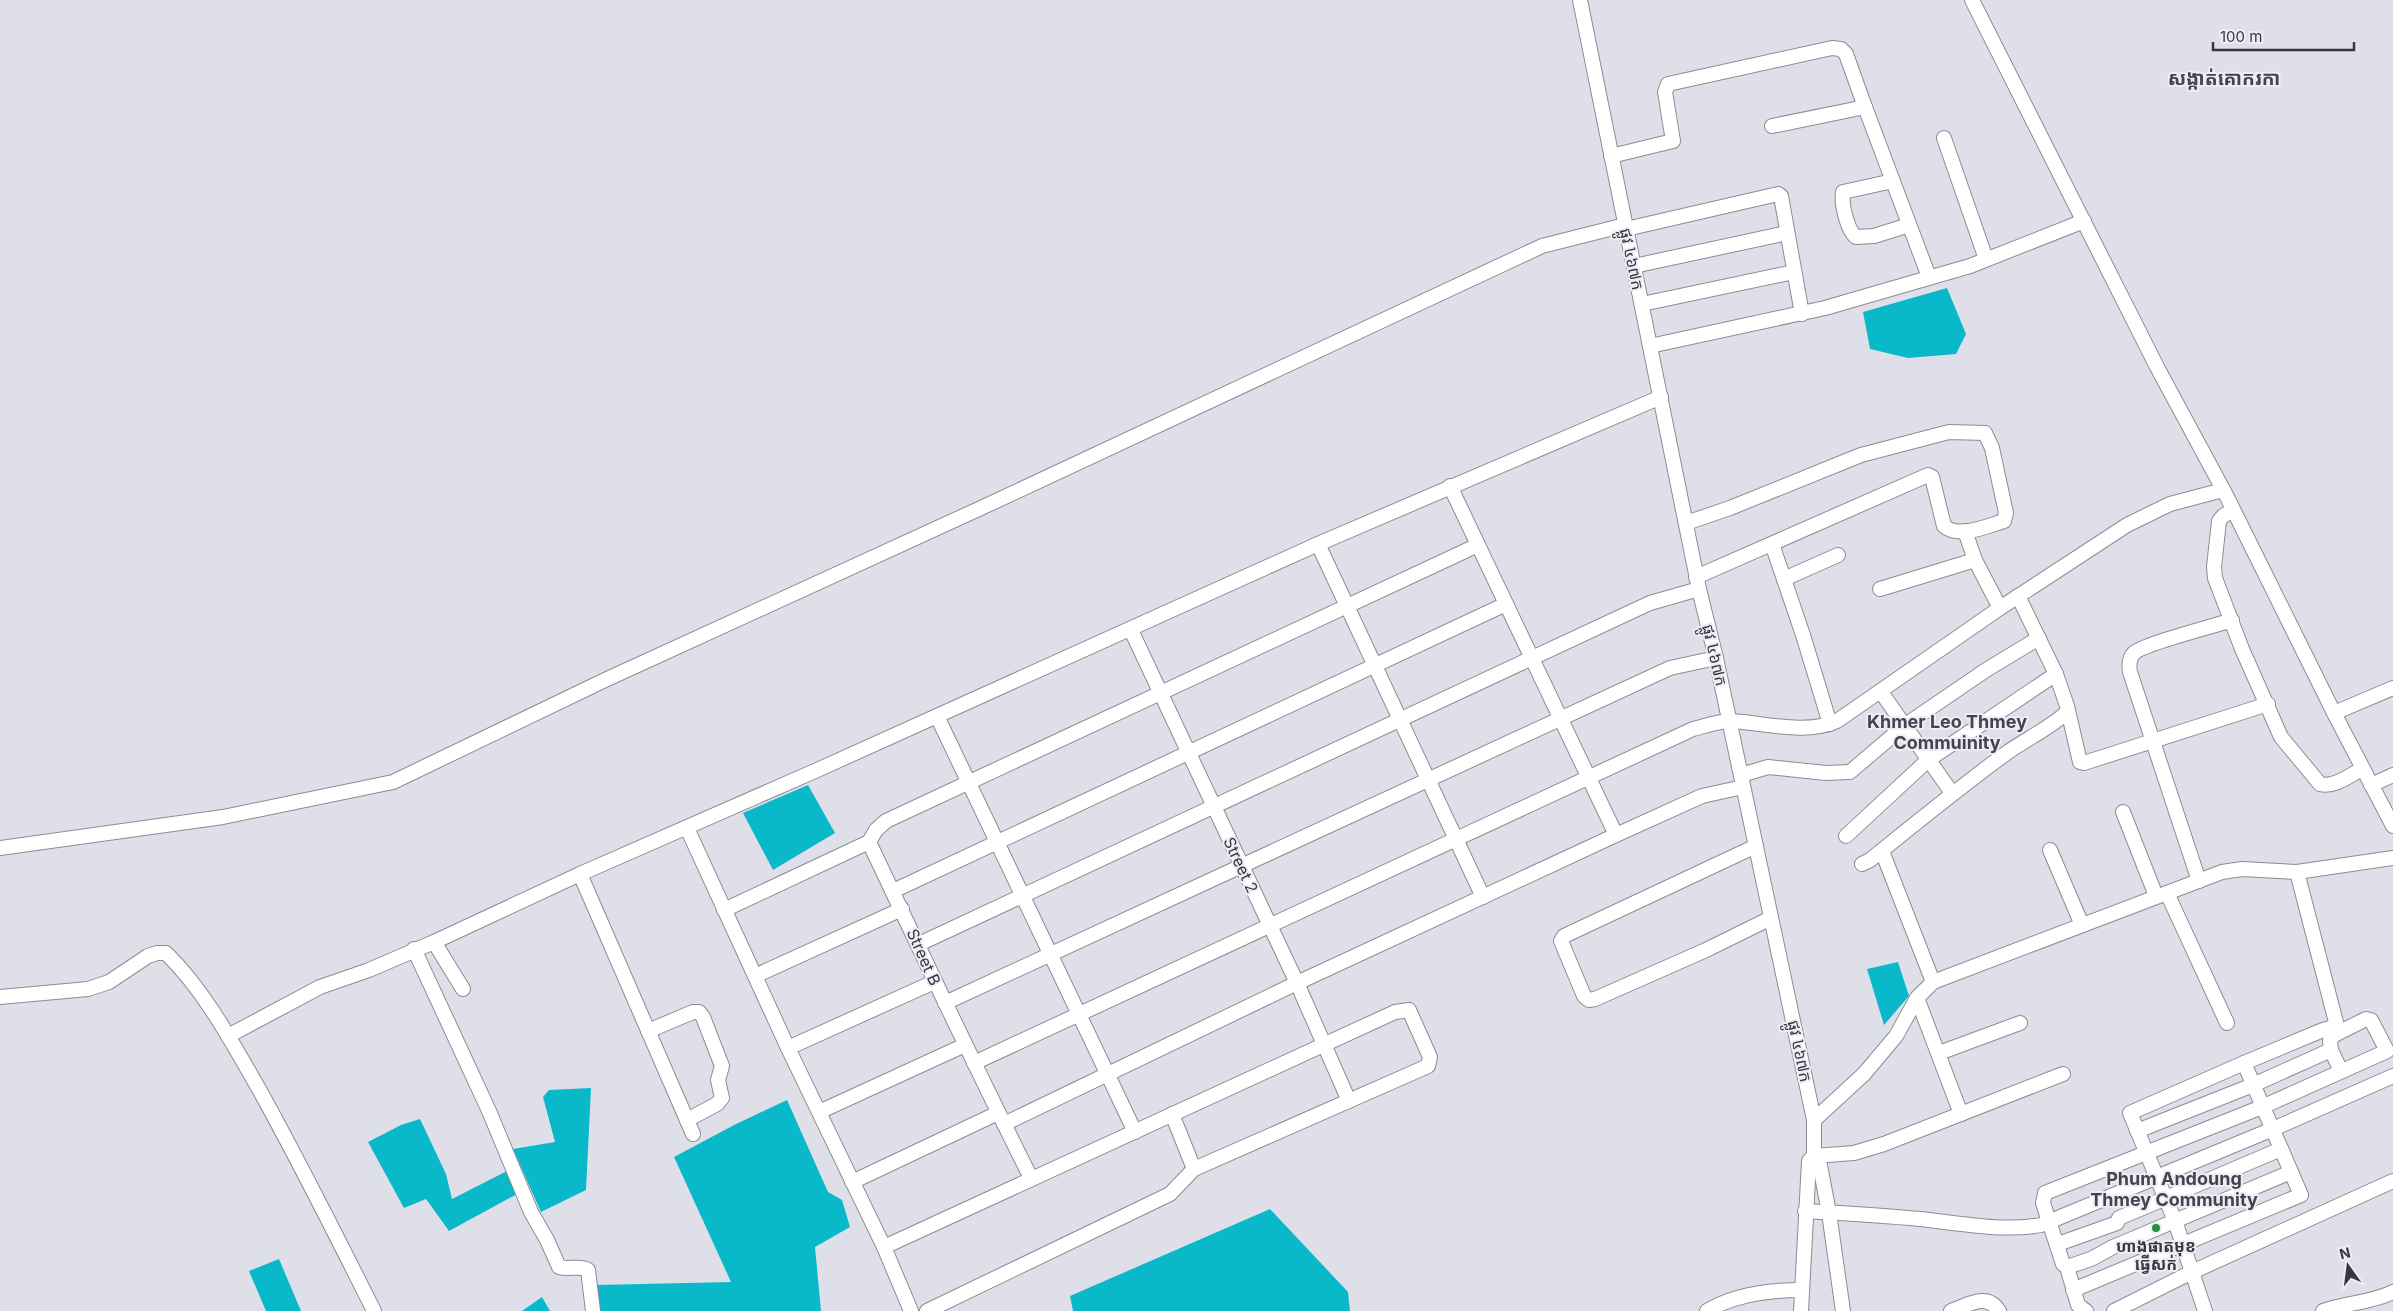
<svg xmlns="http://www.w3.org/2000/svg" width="2393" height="1311" font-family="Inter,'Noto Sans Khmer',sans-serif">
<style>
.water{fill:#09b9ca}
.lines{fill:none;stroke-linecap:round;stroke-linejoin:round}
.minor-casing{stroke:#8b8c94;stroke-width:16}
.minor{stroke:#fff;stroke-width:14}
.poi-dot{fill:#298c41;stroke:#ecedf6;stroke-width:2}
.labels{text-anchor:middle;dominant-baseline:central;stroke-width:4;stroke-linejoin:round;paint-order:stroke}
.street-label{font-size:16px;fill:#38383c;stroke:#ecedf6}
.poi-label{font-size:16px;font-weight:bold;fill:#38383c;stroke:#ecedf6}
.neighbourhood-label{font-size:18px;font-weight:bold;fill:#44444c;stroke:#ecedf6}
.quarter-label{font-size:19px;font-weight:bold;fill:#44444c;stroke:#ecedf6}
</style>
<rect width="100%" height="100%" fill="#dfdfe9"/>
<g class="water">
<path d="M1947 288 1966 334 1956 354 1908 358 1870 349 1863 312Z"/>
<path d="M808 785 835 833 773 870 743 813Z"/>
<path d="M1898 962 1909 996 1884 1025 1867 969Z"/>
<path d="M591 1088 586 1190 541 1212 513 1149 555 1142 543 1097 549 1090Z"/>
<path d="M787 1100 828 1192 842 1200 850 1227 815 1247 821 1311H600L597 1285 731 1282 674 1157 734 1125Z"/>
<path d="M420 1119 446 1174 452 1199 507 1171 517 1194 449 1231 426 1199 404 1208 368 1142 401 1125Z"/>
<path d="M1270 1209 1348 1292 1350 1311H1073L1070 1296Z"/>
<path d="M279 1259 301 1311H266L249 1271Z"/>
<path d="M542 1297 550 1311H522Z"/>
</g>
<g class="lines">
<defs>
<g id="minor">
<path d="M1580 0 1699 589 1716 658 1814 1120V1156L1809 1161 1801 1311"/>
<path d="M1972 0 2157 367 2225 493 2334 713 2393 826"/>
<path d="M1865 107 1929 277"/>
<path d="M1944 138 1986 259"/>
<path d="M1611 156 1673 141 1665 92 1668 84 1832 48 1841 49 1846 54 1865 107 1772 126"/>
<path d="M1893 181 1843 192C1841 203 1847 230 1856 237L1874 236 1909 225"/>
<path d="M1626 229 1778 194 1781 196 1802 314"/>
<path d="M1634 266 1787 233"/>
<path d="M1642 304 1794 272"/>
<path d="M1650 346 1825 308 1970 266 2084 221"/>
<path d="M1450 486 1616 835"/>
<path d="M2233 510 2223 516 2219 521 2214 567 2215 578 2242 649 2281 737 2320 784C2334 788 2350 775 2362 769"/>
<path d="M1686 523 1730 508 1861 455 1949 432 1985 433 1992 448 2006 513 2004 521C1987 526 1959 539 1944 526L1932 477 1928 475 1696 577"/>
<path d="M1965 531 1975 560"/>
<path d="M1318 544 1483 897"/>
<path d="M1772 544 1803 635 1830 724"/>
<path d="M1784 579 1838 555"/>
<path d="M1880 589 1975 560 2000 608"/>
<path d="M2018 596 2056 674 2067 706 2080 762 2084 763 2268 704"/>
<path d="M1131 630 1297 983 1349 1101"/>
<path d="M1881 692 1952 793"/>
<path d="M2334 713 2393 688"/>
<path d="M937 716 1135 1132"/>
<path d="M1741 775 1768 767 1826 773 1850 772 1904 726 1986 670 2039 638"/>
<path d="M2371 785 2393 775"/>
<path d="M2123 812 2156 896"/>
<path d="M687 828 788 1048 884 1247 911 1311"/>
<path d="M1846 836 1928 760 2056 674"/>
<path d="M869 842 876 830 886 821 1478 545"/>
<path d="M869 842C922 954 975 1067 1031 1178"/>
<path d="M1756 846 1564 936 1561 941 1584 996 1589 1000 1595 999 1706 950 1771 918"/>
<path d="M0 848 223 817 393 782 605 680 981 508 1542 246 1625 225"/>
<path d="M2050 850 2082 925"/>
<path d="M1882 851 1933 982"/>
<path d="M1862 864 1870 860C1916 823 1961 786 2008 752 2025 740 2055 725 2068 711"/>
<path d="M580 874 693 1134"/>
<path d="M2199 881 2130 672C2129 666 2129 658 2134 653 2143 644 2215 626 2232 620"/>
<path d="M893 891 1506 604"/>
<path d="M2167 893 2227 1023"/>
<path d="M724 910 869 842"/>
<path d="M434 942 463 989"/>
<path d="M919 944 1650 603 1699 589"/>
<path d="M414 949 489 1111 531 1212 547 1240 559 1267C569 1270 580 1265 588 1270L593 1311"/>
<path d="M755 976 902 909"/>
<path d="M0 997 88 989 109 982 148 956 157 953H166C205 991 233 1044 260 1091 300 1163 337 1237 374 1311"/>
<path d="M1917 998 1961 1114"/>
<path d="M945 1003 1670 668 1716 658"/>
<path d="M648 1031 693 1012H699L703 1017 722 1066 718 1080 722 1098 717 1104 687 1120"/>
<path d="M228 1036 320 987 369 970 434 942 580 874 815 771 1318 544 1661 397"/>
<path d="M788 1048 934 982"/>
<path d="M1939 1053 2020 1023"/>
<path d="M974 1063 1693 729C1705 726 1719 721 1732 721 1763 723 1807 735 1837 721L2000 608 2127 525 2170 504 2223 490"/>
<path d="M819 1112 965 1045"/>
<path d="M1172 1114 1194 1169"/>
<path d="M1814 1120 1864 1074 1896 1036 1917 998 1933 982 2222 872 2242 869 2297 872 2393 858"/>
<path d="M1004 1124 1297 983 1616 835 1702 796 1743 787"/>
<path d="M2137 1131 2253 1085 2331 1050"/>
<path d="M1814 1156 1854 1153 1884 1144 2063 1074"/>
<path d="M1814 1156 1819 1160 1829 1213 1843 1311"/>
<path d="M852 1182 998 1113"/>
<path d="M1805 1211C1843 1213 1882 1215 1920 1219 1959 1223 2002 1232 2041 1225L2273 1129 2393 1076"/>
<path d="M2058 1244 2117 1223 2119 1218 2281 1149"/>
<path d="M884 1247 1395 1012 1409 1010 1430 1057 1428 1066 1194 1169 1170 1194 927 1311"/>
<path d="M2067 1267 2091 1259 2113 1247 2291 1172"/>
<path d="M2073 1290 2301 1195 2244 1063"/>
<path d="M1707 1311C1735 1294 1769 1290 1801 1290"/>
<path d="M1951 1311C1968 1305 1987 1292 1999 1311"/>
<path d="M2086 1311 2078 1305 2067 1267 2063 1264 2043 1203 2045 1193 2262 1107 2387 1051 2371 1020 2366 1019 2334 1035 2330 1040 2331 1050 2341 1071"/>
<path d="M2114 1311 2192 1272 2393 1181"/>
<path d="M2205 1311 2175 1221 2130 1113 2244 1063 2323 1030 2337 1026 2297 872"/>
<path d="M2323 1311C2347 1302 2368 1304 2393 1292"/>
</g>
</defs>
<use href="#minor" class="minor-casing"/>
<use href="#minor" class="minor"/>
</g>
<circle class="poi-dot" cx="2156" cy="1228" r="5"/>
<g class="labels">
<g class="street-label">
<text transform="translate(1632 259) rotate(78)">ផ្លូវ ៤៦៧ក</text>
<text transform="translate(1715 655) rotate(77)">ផ្លូវ ៤៦៧ក</text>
<text transform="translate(1241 865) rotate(65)">Street 2</text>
<text transform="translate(924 957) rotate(66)">Street B</text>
<text transform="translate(1800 1051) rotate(78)">ផ្លូវ ៤៦៧ក</text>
</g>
<g class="poi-label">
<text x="2156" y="1246">ហាងផាតមុខ<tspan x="2156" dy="18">ធ្វើសក់</tspan></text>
</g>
<g class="neighbourhood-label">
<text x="1947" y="721">Khmer Leo Thmey<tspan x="1947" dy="21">Commuinity</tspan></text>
<text x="2174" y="1178">Phum Andoung<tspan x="2174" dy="21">Thmey Community</tspan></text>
</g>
<g class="quarter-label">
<text x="2224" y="78">សង្កាត់គោករកា</text>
</g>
</g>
<g transform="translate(2348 1266) rotate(346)" stroke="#ecedf6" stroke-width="4" paint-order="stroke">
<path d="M0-4L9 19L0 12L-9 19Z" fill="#38383c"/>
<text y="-8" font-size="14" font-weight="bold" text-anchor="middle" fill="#38383c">N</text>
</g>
<path d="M2213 42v8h141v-8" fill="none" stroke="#38383c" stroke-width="2.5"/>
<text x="2220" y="42" font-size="15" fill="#38383c" stroke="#ecedf6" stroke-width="4" paint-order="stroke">100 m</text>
</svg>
